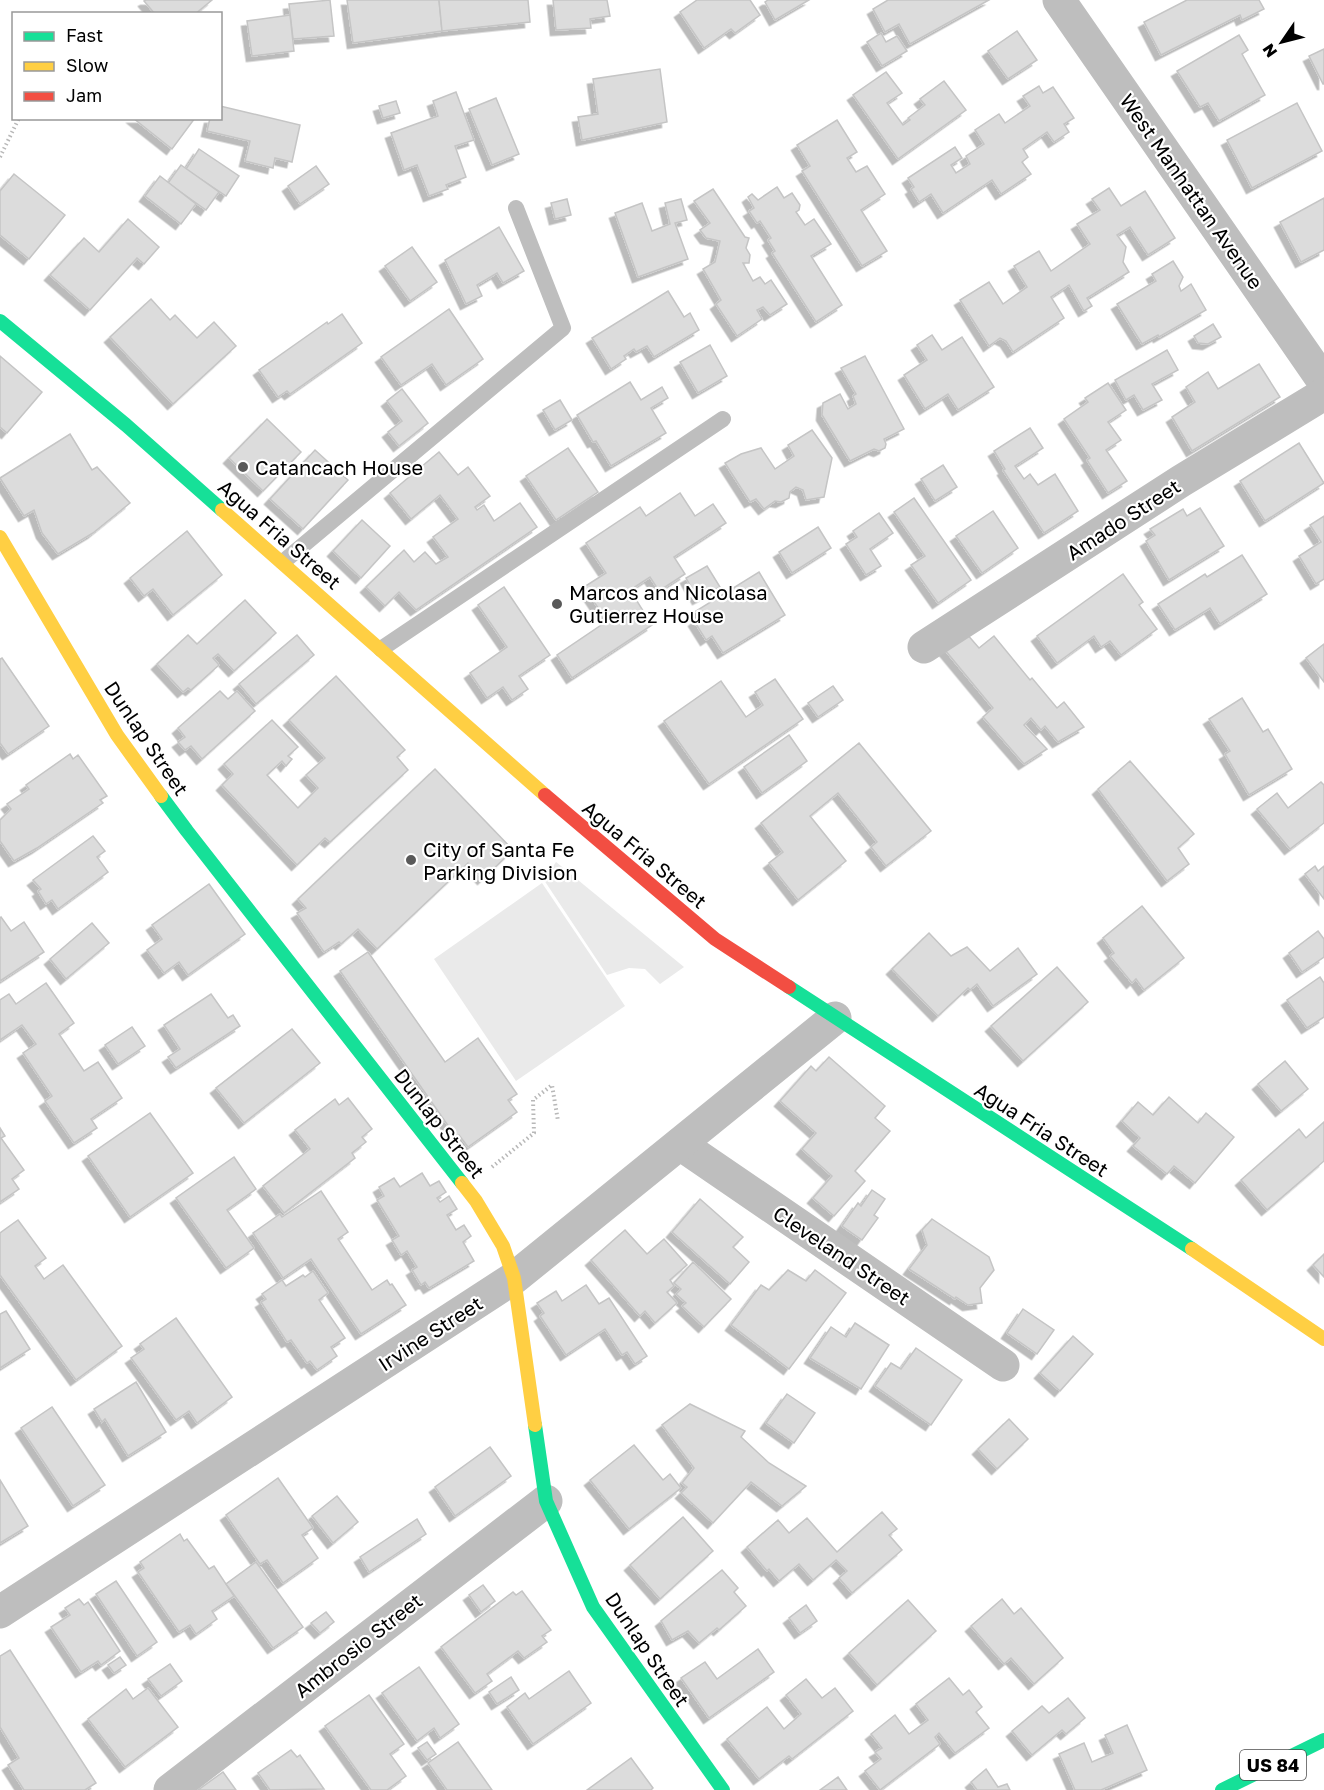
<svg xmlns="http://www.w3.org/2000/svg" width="1324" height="1790" font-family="'Golos Text',sans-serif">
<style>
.green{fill:#eaeaea}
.building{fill:#dcdcdc;stroke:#c5c5c5;stroke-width:1.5;filter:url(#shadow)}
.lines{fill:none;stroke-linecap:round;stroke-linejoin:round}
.path{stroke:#b8b8b8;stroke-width:4;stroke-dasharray:1.5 3;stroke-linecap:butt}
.lane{stroke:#bebebe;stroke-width:16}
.street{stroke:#bebebe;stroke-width:33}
.fast{stroke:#16e098;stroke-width:14}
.slow{stroke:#ffcf43;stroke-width:14}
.jam{stroke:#f24e42;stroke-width:14}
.poi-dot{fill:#595959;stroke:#fff;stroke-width:2}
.labels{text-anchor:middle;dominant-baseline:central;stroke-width:4.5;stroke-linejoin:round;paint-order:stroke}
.shield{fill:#fff;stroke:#4c4c4c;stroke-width:1.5}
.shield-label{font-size:18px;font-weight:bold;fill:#000}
.street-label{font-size:20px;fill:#000;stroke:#fff}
.poi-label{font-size:20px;fill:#000;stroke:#fff;text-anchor:start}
</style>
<defs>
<filter id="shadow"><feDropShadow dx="-5.5" dy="5.5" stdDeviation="0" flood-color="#0004"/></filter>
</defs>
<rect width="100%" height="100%" fill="#fff"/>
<g class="green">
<path d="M556 862 684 967 660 984 645 969 629 968 607 975 544 880Z"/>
<path d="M542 883 625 1006 516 1081 434 959Z"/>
</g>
<g class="building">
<path d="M146 0H212L195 14H155L144 1Z"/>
<path d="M330 0 334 36 293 39 289 4Z"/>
<path d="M347 0H439L442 31 353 43Z"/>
<path d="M439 0H528L530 22 442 31Z"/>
<path d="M553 0H607L610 16 590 19 591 28 556 30Z"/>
<path d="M697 0H750L760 15 735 33 731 29 704 48 680 12Z"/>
<path d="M768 0H809L775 20 765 2Z"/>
<path d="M888 0H989L910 44 899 24 885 32 873 9Z"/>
<path d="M1187 0H1259L1264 9 1242 20 1240 15 1161 55 1144 22Z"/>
<path d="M290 15 294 51 252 56 247 21Z"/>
<path d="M1017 31 1037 60 1008 79 988 51Z"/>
<path d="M881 33 886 42 897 36 907 51 882 66 867 42Z"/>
<path d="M1239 35 1248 50 1242 54 1265 95 1219 121 1208 103 1200 107 1177 71Z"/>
<path d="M1324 49V84H1323L1309 56Z"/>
<path d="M660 69 667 122 582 140 578 117 598 114 593 79Z"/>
<path d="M886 72 902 93 887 103 903 125 910 120 908 118 925 105 920 99 944 81 966 110 898 159 853 95Z"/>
<path d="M1039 86 1043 93 1053 87 1074 118 1064 124 1069 132 1054 142 1047 132 1023 149 1028 157 1022 162 1031 174 1001 194 992 180 943 213 931 194 919 202 911 189 914 187 908 178 955 147 962 158 951 165 956 173 970 164 966 156 984 144 975 130 999 114 1005 123 1030 106 1023 96Z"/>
<path d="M456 92 474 140 455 146 466 177 446 185 448 189 429 196 417 165 404 170 391 133 438 116 433 101Z"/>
<path d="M496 98 519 154 492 165 469 109Z"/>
<path d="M396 101 400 113 383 118 379 106Z"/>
<path d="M1297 103 1322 151 1252 188 1227 140Z"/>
<path d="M220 106 300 125 292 162 275 158 273 168 245 161 250 141 207 131 210 118H220Z"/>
<path d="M133 118H195L172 149Z"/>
<path d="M837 120 857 152 847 158 856 172 867 166 885 194 861 210 887 251 862 266 802 171 810 166 797 145Z"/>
<path d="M199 149 239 176 226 196 186 169Z"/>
<path d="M181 165 219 192 206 210 168 183Z"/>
<path d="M316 166 329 184 300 204 288 186Z"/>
<path d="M14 174 65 215 29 259 0 235V191Z"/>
<path d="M160 176 196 204 181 224 145 196Z"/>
<path d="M777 187 784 198 792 193 800 205 799 210 796 212 805 225 814 219 831 244 811 256 842 305 816 322 772 253 775 251 768 240 771 238 760 221 757 223 749 211 754 208 748 197 752 194 758 200Z"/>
<path d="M1109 188 1121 206 1145 191 1175 238 1148 255 1130 227 1117 235 1126 247 1123 262 1129 272 1087 298 1092 306 1084 311 1069 285 1051 297 1064 318 1013 352 1006 341 1000 338 989 346 960 300 989 282 1003 304 1027 287 1014 266 1039 251 1051 271 1090 244 1077 224 1100 210 1092 199Z"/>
<path d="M713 189 745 237 749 238 746 248 750 255 749 263H743L753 281 760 277 765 284 771 280 787 304 770 315 763 307 757 310 762 319 737 336 716 304 721 300 703 269 715 262 720 241 706 238 700 230 710 223 694 201Z"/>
<path d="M1324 198V250L1301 262 1280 222Z"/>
<path d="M567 199 571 215 555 219 551 203Z"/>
<path d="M681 199 687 220 675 223 688 259 638 277 615 213 642 203 652 231 670 224 665 203Z"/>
<path d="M128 219 159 247 144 264 137 258 90 310 50 275 84 238 99 252Z"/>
<path d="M499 227 524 271 503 283 497 273 477 285 482 296 466 304 445 260Z"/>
<path d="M412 247 437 282 410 301 385 266Z"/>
<path d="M1173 261 1183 277 1179 286 1181 291 1191 284 1206 310 1159 337 1158 335 1142 344 1117 304 1156 281 1152 274Z"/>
<path d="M668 291 684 317 690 313 699 330 654 357 647 346 636 352 634 349 624 356 626 359 611 369 592 338Z"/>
<path d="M151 299 170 320 175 315 197 338 214 322 236 346 173 404 110 337Z"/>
<path d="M449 309 483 359 446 385 432 364 401 385 381 357Z"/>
<path d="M342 314 362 343 290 394 287 391 278 397 259 370 327 322 328 324Z"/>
<path d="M1213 324 1221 337 1208 344 1198 343 1194 336Z"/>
<path d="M932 335 942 350 962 337 994 387 958 410 948 394 925 409 904 375 927 360 917 345Z"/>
<path d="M710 345 727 376 698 393 680 362Z"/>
<path d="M1167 350 1178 370 1152 384 1162 400 1143 410 1134 395 1126 400 1115 380Z"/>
<path d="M0 356 42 392 7 433 0 427Z"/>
<path d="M865 356 904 429 884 439 886 444 885 448 879 451 874 449 850 461 822 415 823 403 840 394 848 409 856 404 853 396 856 394 841 368Z"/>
<path d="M1259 364 1280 397 1192 451 1172 417 1195 402 1186 387 1208 372 1218 389Z"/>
<path d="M630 382 641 400 662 387 668 398 651 408 666 433 611 466 596 441 593 442 577 415Z"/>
<path d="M1108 383 1126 410 1108 422 1121 440 1106 450 1127 481 1108 493 1087 460 1090 458 1064 419 1088 402 1085 398Z"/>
<path d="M402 389 428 423 399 446 388 432 402 421 387 401Z"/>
<path d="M560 400 572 420 555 430 543 410Z"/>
<path d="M267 419 301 452 263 491 229 458Z"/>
<path d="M1030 428 1043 448 1015 466 1024 479 1030 474 1038 485 1055 474 1078 511 1044 533 1003 470 1005 469 994 451Z"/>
<path d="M812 430 832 458 824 497 806 500 803 490 796 487 790 492 789 498 781 502 775 501 764 509 756 499 750 502 725 463 741 454 761 448 775 469 794 456 788 445Z"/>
<path d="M70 434 92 470 97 467 130 503 93 533 58 554 42 533 34 510 24 516 0 478Z"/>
<path d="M1299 443 1324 483 1265 521 1240 481Z"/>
<path d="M568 448 598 492 556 520 526 476Z"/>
<path d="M315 450 348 480 303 529 270 499Z"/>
<path d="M439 452 458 475 468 467 490 496 475 507 477 510 484 505 494 521 520 503 537 527 416 610 399 592 385 606 366 587 404 550 414 562 425 552 436 564 448 557 433 537 458 519 440 495 411 519 390 493Z"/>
<path d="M943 465 957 487 935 501 921 479Z"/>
<path d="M680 493 695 516 713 504 726 523 674 557 685 574 659 591 650 577 630 590 652 625 572 678 557 655 607 621 584 587 606 573 586 543 640 507 646 516Z"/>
<path d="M914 498 971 580 938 603 911 565 925 556 894 512Z"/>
<path d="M1200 508 1224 546 1169 580 1146 541 1155 535 1150 529 1183 509 1187 516Z"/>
<path d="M993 511 1018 548 982 573 956 536Z"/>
<path d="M879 513 893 533 870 549 881 566 866 575 846 544 857 537 853 531Z"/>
<path d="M1324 516V579L1316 584 1299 556 1321 542 1310 525Z"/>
<path d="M362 520 390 546 361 578 333 551Z"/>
<path d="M818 527 831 548 792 573 779 552Z"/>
<path d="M187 531 222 575 173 615 153 589 144 596 130 578Z"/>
<path d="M1242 555 1267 594 1220 624 1210 608 1175 630 1158 604 1205 574 1207 577Z"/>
<path d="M707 566 720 587 698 599 686 578Z"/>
<path d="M759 572 785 615 723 653 712 636 706 640 694 621 699 617 696 611Z"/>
<path d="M1123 574 1143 602 1139 605 1157 629 1121 655 1110 641 1101 647 1094 636 1057 663 1037 636Z"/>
<path d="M504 587 550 655 519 676 528 689 512 700 503 687 487 698 470 673 507 647 478 605Z"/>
<path d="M245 600 276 633 234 671 218 654 213 658 219 665 191 690 188 688 183 692 157 664 188 635 197 644Z"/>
<path d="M966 633 979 648 994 636 1030 680 1032 678 1057 708 1064 702 1084 727 1058 742 1045 726 1041 730 1031 718 1024 725 1047 749 1024 764 983 717 993 708 945 650Z"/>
<path d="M297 635 314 655 256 704 239 684Z"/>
<path d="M1324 644V682L1306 658Z"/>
<path d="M2 658 49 726 8 754 0 743V659Z"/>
<path d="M336 676 405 750 397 757 408 770 330 842 325 838 297 865 222 785 233 774 224 764 272 720 298 747 288 756 292 759 286 766 282 761 267 775 298 808 318 788 306 775 325 758 289 720Z"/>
<path d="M775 679 803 719 709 784 664 721 721 681 746 717 763 705 755 692Z"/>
<path d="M833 686 843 700 818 717 808 703Z"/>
<path d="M220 691 228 699 237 691 255 711 202 759 191 746 185 750 178 742 185 737 178 728Z"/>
<path d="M1242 698 1263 732 1268 729 1292 769 1249 795 1225 754 1230 751 1209 719Z"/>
<path d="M789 735 807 761 762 793 744 767Z"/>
<path d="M859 743 931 831 886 866 871 847 877 842 838 793 810 816 846 861 798 900 769 863 783 852 761 823Z"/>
<path d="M70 754 73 759 78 755 107 796 100 800 103 803 37 848 14 861 0 841V820L11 809 7 804 29 789 26 785Z"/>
<path d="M1130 761 1194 834 1178 848 1189 864 1167 881 1098 789Z"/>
<path d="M435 769 513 850 483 879 468 863 377 949 358 929 341 944 339 942 324 952 297 913 306 908 298 899Z"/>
<path d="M1321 782 1324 785V823L1290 849 1257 809 1277 793 1288 808Z"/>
<path d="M93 836 105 851 97 857 108 872 58 909 52 900 46 904 38 891 41 889 33 880Z"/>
<path d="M1315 866 1318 871 1324 866V899L1305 874Z"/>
<path d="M209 884 245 934 188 975 179 962 164 973 147 950 162 939 152 925Z"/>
<path d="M1142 906 1184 958 1144 990 1136 979 1132 983 1110 956 1114 953 1103 938Z"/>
<path d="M1 917 11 931 24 922 44 952 0 981V918Z"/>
<path d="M92 923 109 943 66 979 50 959Z"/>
<path d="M1318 931 1324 939V957L1302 972 1289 953Z"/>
<path d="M929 933 951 956 967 947 990 971 1018 948 1037 974 993 1006 977 984 970 990 968 988 938 1016 892 969Z"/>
<path d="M368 952 445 1062 478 1038 517 1094 508 1100 517 1112 468 1147 459 1135 456 1137 340 971Z"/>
<path d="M1057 967 1088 1002 1023 1061 991 1026Z"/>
<path d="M1320 977 1324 983V1017L1307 1028 1287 1000Z"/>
<path d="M46 983 74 1023 59 1034 84 1071 98 1062 122 1098 91 1119 97 1128 74 1143 45 1101 52 1096 23 1053 36 1044 22 1025 0 1040V1000L9 994 16 1004Z"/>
<path d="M211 994 228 1018 233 1015 240 1026 176 1068 168 1057 180 1049 164 1025Z"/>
<path d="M132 1027 145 1046 118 1064 105 1045Z"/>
<path d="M292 1029 320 1063 244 1123 216 1088Z"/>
<path d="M829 1057 885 1106 875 1118 890 1131 855 1171 865 1181 834 1216 813 1198 832 1176 802 1149 816 1133 780 1101 811 1066 816 1071Z"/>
<path d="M1285 1061 1308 1089 1281 1111 1258 1084Z"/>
<path d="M1169 1097 1198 1123 1206 1113 1234 1137 1195 1183 1174 1166 1167 1174 1133 1146 1140 1138 1122 1121 1138 1102 1153 1115Z"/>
<path d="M348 1098 372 1129 362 1137 366 1142 352 1153 355 1158 284 1213 263 1186 310 1149 295 1130 335 1099 339 1105Z"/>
<path d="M150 1113 193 1173 130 1217 88 1156Z"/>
<path d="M1324 1122V1161L1267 1210 1241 1180 1299 1129 1306 1138Z"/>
<path d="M0 1128 5 1136 1 1138 24 1170 12 1179 19 1189 0 1202Z"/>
<path d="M234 1157 256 1189 227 1210 254 1248 226 1268 176 1198Z"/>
<path d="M422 1173 430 1186 439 1181 446 1192 437 1198 440 1202 449 1196 457 1209 447 1215 456 1230 464 1225 471 1236 463 1242 474 1261 429 1288 425 1282 421 1285 412 1270 417 1267 407 1251 401 1255 392 1240 399 1236 377 1200 384 1196 379 1187 394 1178 400 1187Z"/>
<path d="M872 1190 885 1199 874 1215 878 1218 862 1240 842 1226 858 1203 861 1206Z"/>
<path d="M321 1191 348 1232 338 1239 372 1290 387 1280 390 1285 392 1284 406 1305 361 1334 311 1259 283 1278 253 1233 280 1214 282 1217Z"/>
<path d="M700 1199 743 1237 733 1247 749 1262 730 1284 672 1232Z"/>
<path d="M932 1219 989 1257 994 1270 980 1288 982 1303 968 1305 956 1297 955 1299 909 1269 927 1245 922 1230Z"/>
<path d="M18 1220 46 1258 35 1266 44 1279 63 1265 122 1346 76 1380 0 1275V1233Z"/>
<path d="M625 1230 647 1254 664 1239 687 1265 670 1280 674 1286 667 1292 677 1303 655 1323 645 1311 640 1316 591 1260Z"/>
<path d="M1324 1254V1277L1313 1265Z"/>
<path d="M693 1262 731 1299 704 1327 682 1306 686 1303 676 1294 681 1289 674 1283Z"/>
<path d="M788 1270 806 1281 815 1270 846 1293 789 1369 731 1325 761 1285 769 1290Z"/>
<path d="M313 1271 328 1293 319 1300 345 1338 331 1347 337 1356 317 1370 310 1361 307 1363 291 1340 287 1342 261 1302 266 1299 262 1294 282 1280 286 1286 303 1275 305 1277Z"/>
<path d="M586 1285 599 1304 609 1298 647 1356 635 1364 627 1352 622 1355 605 1329 566 1355 540 1316 544 1313 537 1303 556 1291 562 1301Z"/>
<path d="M1023 1309 1054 1330 1037 1354 1007 1333Z"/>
<path d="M6 1311 30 1349 0 1368V1314Z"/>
<path d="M176 1318 232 1397 197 1423 189 1411 176 1420 131 1358 144 1349 140 1344Z"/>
<path d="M855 1323 889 1345 861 1389 810 1358 831 1327 846 1337Z"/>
<path d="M1073 1336 1093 1354 1060 1391 1040 1373Z"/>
<path d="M916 1348 962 1380 931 1425 875 1386 891 1363 901 1369Z"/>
<path d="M136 1382 166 1432 128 1456 105 1419 102 1422 94 1409Z"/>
<path d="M787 1394 815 1413 794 1443 766 1423Z"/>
<path d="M690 1404 745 1431 741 1437 769 1463 806 1486 782 1506 751 1482 713 1523 681 1493 687 1487 682 1483 694 1468 662 1425Z"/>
<path d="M52 1407 105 1485 73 1506 21 1428Z"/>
<path d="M1009 1419 1028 1439 997 1469 978 1449Z"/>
<path d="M634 1445 663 1480 670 1474 681 1488 629 1529 590 1480Z"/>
<path d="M490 1447 511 1476 455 1516 435 1487Z"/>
<path d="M278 1478 313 1528 302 1535 318 1558 283 1583 267 1560 260 1564 226 1515Z"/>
<path d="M0 1480 28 1526 0 1543Z"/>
<path d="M337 1496 358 1522 333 1543 312 1516Z"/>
<path d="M882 1512 897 1529 889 1535 902 1550 852 1593 839 1578 847 1571 836 1560 813 1580 799 1564 779 1581 769 1569 767 1571 747 1547 778 1520 789 1533 807 1518 837 1552Z"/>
<path d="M683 1517 713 1551 660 1599 630 1565Z"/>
<path d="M417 1519 426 1534 369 1572 360 1557Z"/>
<path d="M180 1534 184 1541 187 1539 209 1569 214 1566 234 1596 212 1611 217 1619 196 1634 190 1625 179 1632 138 1572 144 1568 140 1562Z"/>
<path d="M256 1562 303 1627 273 1648 226 1584Z"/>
<path d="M722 1570 738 1588 734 1592 746 1606 719 1630 717 1628 699 1643 688 1631 672 1640 661 1621Z"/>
<path d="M116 1581 157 1642 137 1656 96 1594Z"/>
<path d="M483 1585 495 1601 481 1612 469 1595Z"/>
<path d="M522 1591 551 1630 542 1636 547 1642 524 1658 518 1651 487 1674 492 1681 475 1693 441 1647 513 1592 516 1595Z"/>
<path d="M79 1599 84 1605 88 1602 120 1651 101 1665 98 1661 81 1672 51 1627 70 1615 65 1608Z"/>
<path d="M1002 1599 1014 1614 1021 1608 1063 1658 1034 1684 1011 1658 1004 1664 971 1626Z"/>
<path d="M908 1600 936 1631 877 1685 849 1653Z"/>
<path d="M806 1605 817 1621 800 1633 789 1618Z"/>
<path d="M326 1612 334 1622 320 1633 311 1623Z"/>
<path d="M758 1649 774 1672 709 1718 681 1678 705 1662 717 1679Z"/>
<path d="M10 1650 96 1783 85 1790H24L8 1765 19 1758 0 1727V1656Z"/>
<path d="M120 1657 126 1665 114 1673 108 1665Z"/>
<path d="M170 1664 182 1681 161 1696 148 1679Z"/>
<path d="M419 1667 459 1724 440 1738 434 1728 417 1741 382 1693Z"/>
<path d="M569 1671 591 1703 533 1744 507 1707 525 1693 529 1699Z"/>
<path d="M511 1677 519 1690 497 1704 489 1692Z"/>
<path d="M949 1678 963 1695 969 1690 982 1707 976 1712 989 1728 955 1753 939 1733 935 1737 940 1744 880 1790 865 1771 881 1759 875 1752 882 1748 871 1734 895 1715 909 1734 928 1720 916 1704Z"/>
<path d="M806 1679 822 1698 835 1688 853 1711 792 1759 789 1756 759 1779 727 1739 767 1707 784 1729 801 1714 786 1695Z"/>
<path d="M148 1688 178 1727 125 1767 88 1719 126 1689 133 1699Z"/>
<path d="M369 1695 404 1744 390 1754 406 1776 387 1790H371L325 1726Z"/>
<path d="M1068 1698 1085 1718 1066 1734 1062 1730 1032 1755 1012 1731 1042 1706 1049 1713Z"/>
<path d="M1127 1725 1147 1770 1101 1790H1075L1059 1754 1084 1743 1092 1762 1113 1753 1105 1735Z"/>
<path d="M427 1742 436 1754 427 1760 418 1748Z"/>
<path d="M458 1742 492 1790H447L428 1763Z"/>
<path d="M291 1750 297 1757 300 1755 324 1789 270 1790 258 1773Z"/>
<path d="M631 1758 653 1788 651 1790H587Z"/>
<path d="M986 1769 998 1787 1007 1784 1010 1790H977L971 1782Z"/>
<path d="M223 1772 236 1790H198Z"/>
<path d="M838 1777 847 1790H820Z"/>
</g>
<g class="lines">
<g class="path">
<path d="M0 157 19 118"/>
<path d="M492 1167 534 1133 533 1100 552 1085 558 1121"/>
</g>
<g class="lane">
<path d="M283 562 563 328 516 208"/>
<path d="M381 649 723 419"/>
</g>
<g class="street">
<path d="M1059 0 1324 382"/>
<path d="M924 647 1181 481 1324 394"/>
<path d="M680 1144 1003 1365"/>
<path d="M0 1612 514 1278 835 1018"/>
<path d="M170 1790 546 1501"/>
</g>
<g class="fast">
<path d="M0 321 126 425 222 510"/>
<path d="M161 796 187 831 462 1183"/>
<path d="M789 987 1192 1249"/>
<path d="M535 1425 546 1501 593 1607 723 1790"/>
<path d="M1222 1790 1324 1740"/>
</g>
<g class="slow">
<path d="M222 510 545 795"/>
<path d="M0 537 117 735 161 796"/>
<path d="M462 1183 476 1201 503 1246 514 1278 535 1425"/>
<path d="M1192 1249 1324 1339"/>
</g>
<path class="jam" d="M545 795 715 939 789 987"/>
</g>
<g class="poi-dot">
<circle cx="243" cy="467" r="6"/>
<circle cx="557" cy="604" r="6"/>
<circle cx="411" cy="860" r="6"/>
</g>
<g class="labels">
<rect class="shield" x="1240" y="1750" width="66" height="30" rx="4.5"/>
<g class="shield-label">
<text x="1273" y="1765">US 84</text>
</g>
<g class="street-label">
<text transform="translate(1192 191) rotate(55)">West Manhattan Avenue</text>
<text transform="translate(1123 519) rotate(-33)">Amado Street</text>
<text transform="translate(280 534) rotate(41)">Agua Fria Street</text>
<text transform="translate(147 738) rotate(56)">Dunlap Street</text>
<text transform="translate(645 854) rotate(40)">Agua Fria Street</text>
<text transform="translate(440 1123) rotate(52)">Dunlap Street</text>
<text transform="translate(1042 1129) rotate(33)">Agua Fria Street</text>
<text transform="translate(842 1255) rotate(34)">Cleveland Street</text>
<text transform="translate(430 1333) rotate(-33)">Irvine Street</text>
<text transform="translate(358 1645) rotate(-38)">Ambrosio Street</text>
<text transform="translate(648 1649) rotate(56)">Dunlap Street</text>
</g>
<g class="poi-label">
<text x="255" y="467">Catancach House</text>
<text x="569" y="592">Marcos and Nicolasa<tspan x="569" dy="23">Gutierrez House</tspan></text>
<text x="423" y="849">City of Santa Fe<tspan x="423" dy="23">Parking Division</tspan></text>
</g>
</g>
<rect x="12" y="12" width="210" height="108" fill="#ffffff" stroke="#999999" stroke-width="1.5"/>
<rect x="24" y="32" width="30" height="9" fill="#16e098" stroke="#999999" stroke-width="1.5"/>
<text x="66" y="42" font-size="18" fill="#000000">Fast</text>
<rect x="24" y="62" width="30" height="9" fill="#ffcf43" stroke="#999999" stroke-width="1.5"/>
<text x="66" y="72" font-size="18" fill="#000000">Slow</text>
<rect x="24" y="92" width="30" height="9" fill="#f24e42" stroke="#999999" stroke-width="1.5"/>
<text x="66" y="102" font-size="18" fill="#000000">Jam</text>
<g transform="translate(1282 42) rotate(235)" stroke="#ffffff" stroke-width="4.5" paint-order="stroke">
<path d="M0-4.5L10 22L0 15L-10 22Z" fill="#000000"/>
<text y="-9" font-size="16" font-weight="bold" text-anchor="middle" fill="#000000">N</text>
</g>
</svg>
